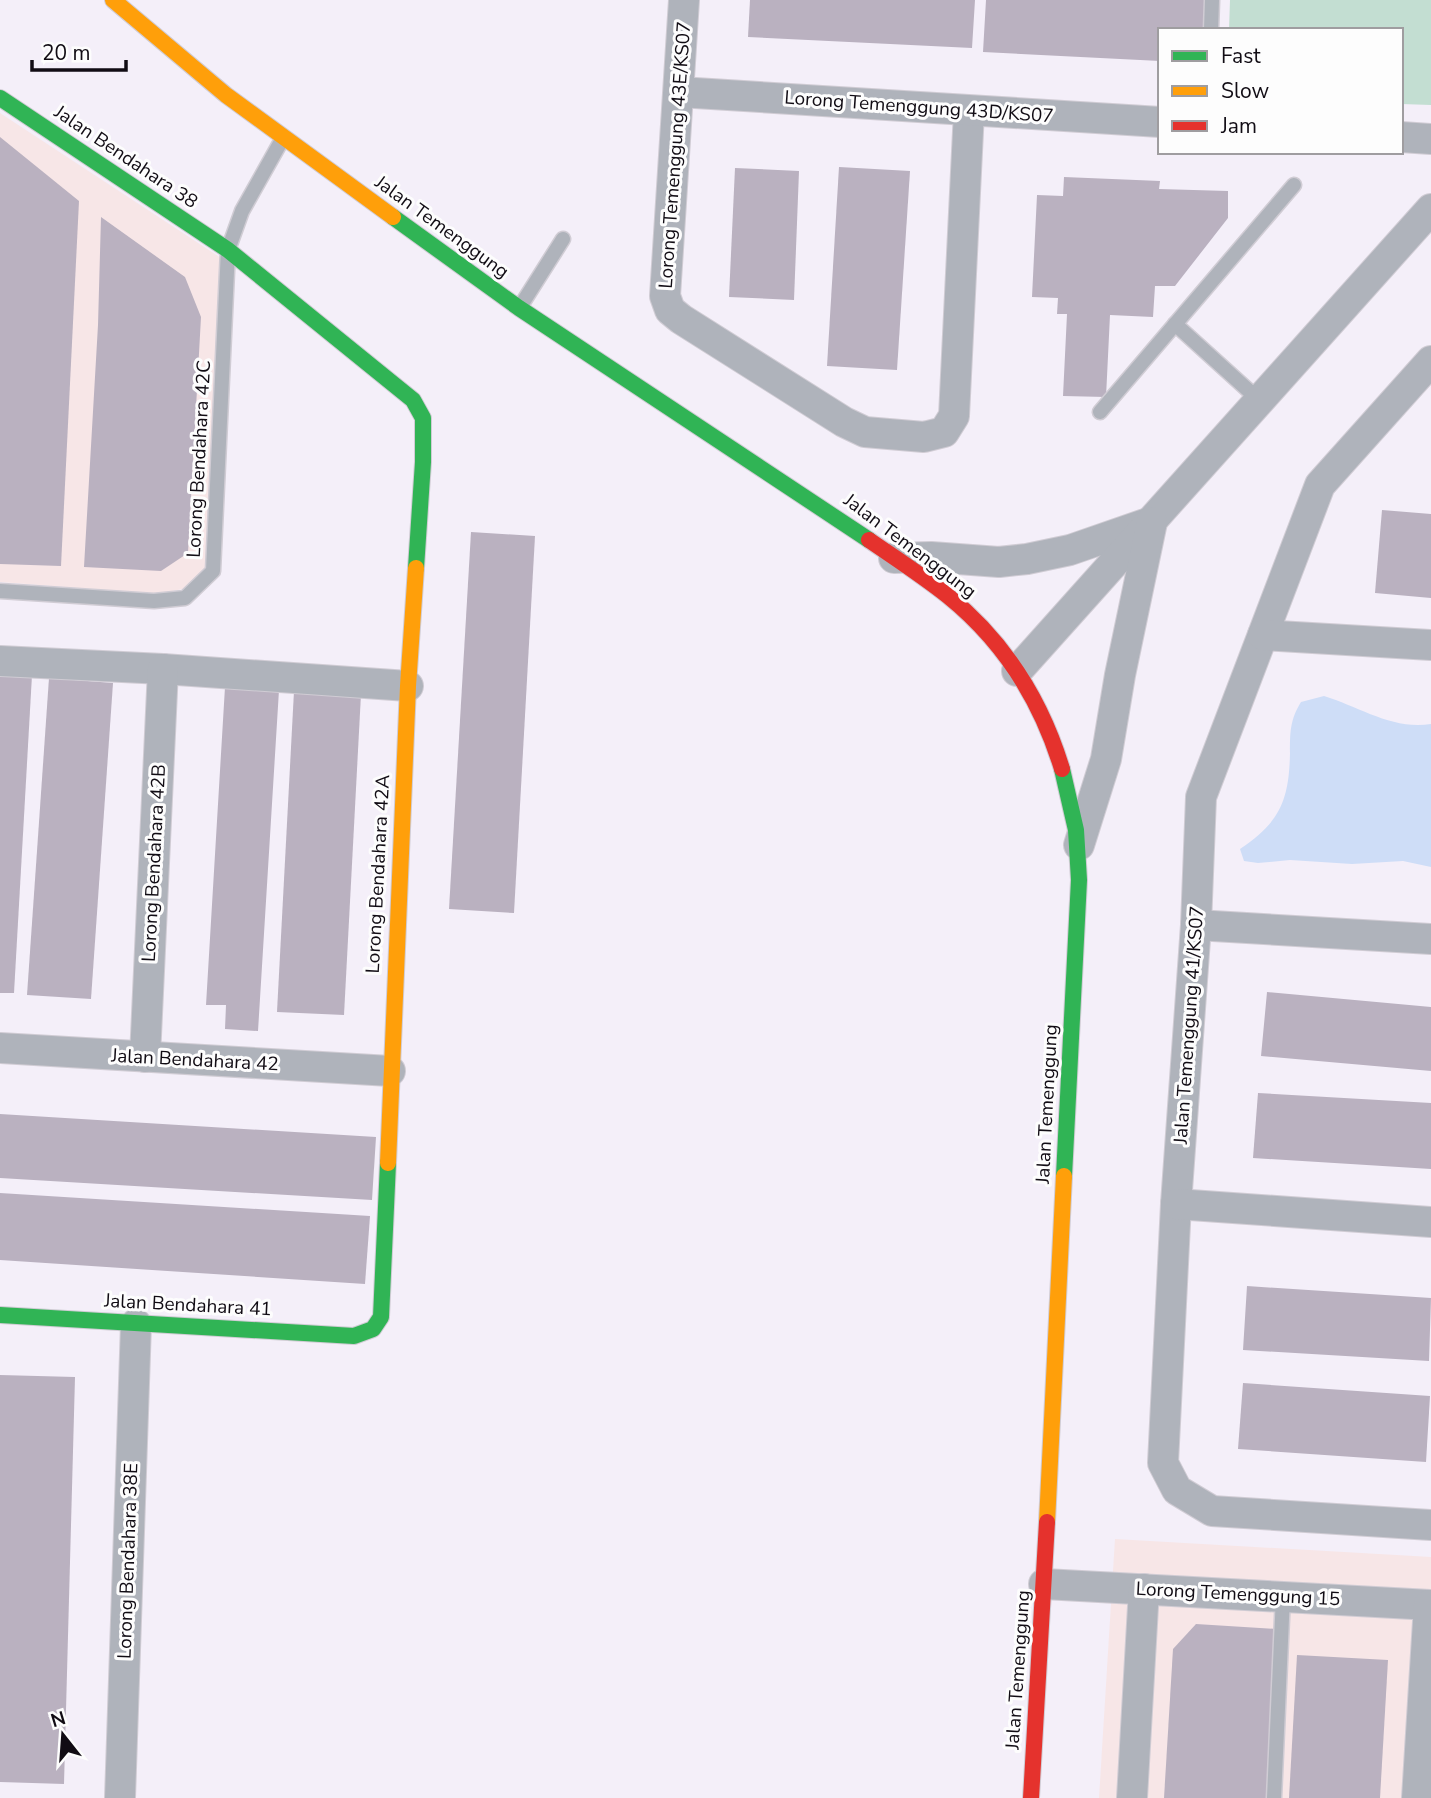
<svg xmlns="http://www.w3.org/2000/svg" width="1431" height="1798" font-family="'Nunito Sans',sans-serif">
<style>
.commercial{fill:#f7e6e7}
.green{fill:#c3ded2}
.water{fill:#ceddf7}
.building{fill:#bab1c0}
.lines{fill:none;stroke-linecap:round;stroke-linejoin:round}
.lane-casing{stroke:#d0ccd4;stroke-width:17}
.street-casing{stroke:#d0ccd4;stroke-width:32}
.fast-casing{stroke:#d0ccd4;stroke-width:18}
.slow-casing{stroke:#d0ccd4;stroke-width:18}
.jam-casing{stroke:#d0ccd4;stroke-width:18}
.lane{stroke:#afb3bb;stroke-width:14}
.street{stroke:#afb3bb;stroke-width:30}
.fast{stroke:#30b455;stroke-width:16}
.slow{stroke:#ff9f0a;stroke-width:16}
.jam{stroke:#e5322d;stroke-width:16}
.labels{text-anchor:middle;dominant-baseline:central;stroke-width:6;stroke-linejoin:round;paint-order:stroke}
.street-label{font-size:19px;fill:#110c14;stroke:#fdfdfd}
</style>
<rect width="100%" height="100%" fill="#f4eff9"/>
<g class="commercial">
<path d="M0 113 221 258 207 568 183 589 157 594 0 582Z"/>
<path d="M1115 1539 1431 1557V1798H1099Z"/>
</g>
<path class="green" d="M1230 0H1431V105L1401 104V30H1229Z"/>
<path class="water" d="M1324 696C1360 707 1392 730 1431 724V867L1403 861 1352 864 1290 860 1258 863 1244 861 1240 849C1280 822 1289 801 1290 753 1290 732 1290 720 1301 702Z"/>
<g class="building">
<path d="M750 0H975L972 48 748 37Z"/>
<path d="M986 0H1205L1203 30H1160V61L983 52Z"/>
<path d="M0 137 79 201 61 566 0 564Z"/>
<path d="M839 167 910 171 897 370 827 366Z"/>
<path d="M735 168 799 171 794 300 729 297Z"/>
<path d="M1064 177 1160 181 1159 189 1228 191V218L1175 286H1155L1153 317 1110 315 1106 397 1063 396 1067 314H1057L1058 298 1032 297 1037 195 1063 196Z"/>
<path d="M101 217 185 277 201 317 188 553 161 571 84 567 98 325Z"/>
<path d="M1382 510 1431 514V598L1375 593Z"/>
<path d="M471 532 535 536 514 913 449 909Z"/>
<path d="M0 673 32 675 14 993H0Z"/>
<path d="M49 678 113 683 91 999 27 995Z"/>
<path d="M225 687 279 690 258 1031 225 1029 226 1005H206Z"/>
<path d="M294 691 361 694 344 1015 277 1012Z"/>
<path d="M1267 992 1431 1007V1071L1261 1056Z"/>
<path d="M1258 1093 1431 1103V1169L1253 1158Z"/>
<path d="M0 1114 376 1137 372 1200 0 1178Z"/>
<path d="M0 1193 370 1216 365 1284 0 1260Z"/>
<path d="M1247 1286 1431 1298 1429 1361 1243 1350Z"/>
<path d="M0 1375 75 1377 64 1784 0 1782Z"/>
<path d="M1243 1383 1430 1396 1426 1462 1238 1449Z"/>
<path d="M1196 1624 1277 1629 1266 1798H1164L1173 1649Z"/>
<path d="M1297 1655 1388 1660 1380 1798H1289Z"/>
</g>
<g class="lines">
<defs>
<g id="lane">
<path d="M1211 30 1212 0"/>
<path d="M520 307 563 239"/>
<path d="M1175 324 1259 400"/>
<path d="M1100 412 1294 185"/>
<path d="M0 591 154 601 185 598 213 571 228 250 242 211 283 138"/>
<path d="M1274 1798 1283 1596"/>
</g>
<g id="street">
<path d="M684 0 665 296 670 310 681 319 844 422 865 432 924 437 944 432 954 416 969 111"/>
<path d="M679 92 1160 122"/>
<path d="M1401 137 1431 139"/>
<path d="M1431 361 1320 485 1201 797 1196 925 1176 1204 1163 1463 1177 1490 1212 1511 1431 1525"/>
<path d="M894 558 931 557 999 562 1027 559 1070 550 1148 523"/>
<path d="M1263 635 1431 645"/>
<path d="M0 661 163 669 408 686"/>
<path d="M1017 671 1431 209"/>
<path d="M1079 845 1106 759 1120 675 1152 522"/>
<path d="M1196 925 1431 939"/>
<path d="M0 1048 390 1071"/>
<path d="M145 1057 163 669"/>
<path d="M1176 1204 1431 1222"/>
<path d="M1044 1584 1431 1605"/>
<path d="M120 1798 136 1324"/>
<path d="M1132 1798 1144 1589"/>
<path d="M1417 1798 1429 1605"/>
</g>
<g id="fast">
<path d="M0 98 228 250 413 400 423 418V462L416 568"/>
<path d="M393 217 519 308 869 540"/>
<path d="M1062 769 1076 830 1079 880 1064 1176"/>
<path d="M0 1315 354 1336 373 1329 381 1317 388 1163"/>
</g>
<g id="slow">
<path d="M113 0 226 95 393 217"/>
<path d="M388 1163 408 686 416 568"/>
<path d="M1047 1522 1064 1176"/>
</g>
<g id="jam">
<path d="M869 540C895 558 923 576 948 596 1005 642 1041 700 1062 769"/>
<path d="M1031 1798 1047 1522"/>
</g>
</defs>
<use href="#lane" class="lane-casing"/>
<use href="#street" class="street-casing"/>
<use href="#fast" class="fast-casing"/>
<use href="#slow" class="slow-casing"/>
<use href="#jam" class="jam-casing"/>
<use href="#lane" class="lane"/>
<use href="#street" class="street"/>
<use href="#fast" class="fast"/>
<use href="#slow" class="slow"/>
<use href="#jam" class="jam"/>
</g>
<g class="labels">
<g class="street-label">
<text transform="translate(919 107) rotate(4)">Lorong Temenggung 43D/KS07</text>
<text transform="translate(675 155) rotate(-86)">Lorong Temenggung 43E/KS07</text>
<text transform="translate(126 157) rotate(34)">Jalan Bendahara 38</text>
<text transform="translate(442 227) rotate(36)">Jalan Temenggung</text>
<text transform="translate(199 459) rotate(-87)">Lorong Bendahara 42C</text>
<text transform="translate(910 546) rotate(37)">Jalan Temenggung</text>
<text transform="translate(154 863) rotate(-87)">Lorong Bendahara 42B</text>
<text transform="translate(378 874) rotate(-87)">Lorong Bendahara 42A</text>
<text transform="translate(1189 1025) rotate(-86)">Jalan Temenggung 41/KS07</text>
<text transform="translate(195 1060) rotate(3)">Jalan Bendahara 42</text>
<text transform="translate(1047 1104) rotate(-87)">Jalan Temenggung</text>
<text transform="translate(188 1305) rotate(3)">Jalan Bendahara 41</text>
<text transform="translate(128 1561) rotate(-88)">Lorong Bendahara 38E</text>
<text transform="translate(1238 1594) rotate(3)">Lorong Temenggung 15</text>
<text transform="translate(1018 1670) rotate(-86)">Jalan Temenggung</text>
</g>
</g>
<rect x="1158" y="28" width="245" height="126" fill="#fdfdfd" stroke="#9f9da0" stroke-width="2"/>
<rect x="1172" y="51" width="35" height="10" fill="#30b455" stroke="#9f9da0" stroke-width="2"/>
<text x="1221" y="63" font-size="21" fill="#110c14">Fast</text>
<rect x="1172" y="86" width="35" height="10" fill="#ff9f0a" stroke="#9f9da0" stroke-width="2"/>
<text x="1221" y="98" font-size="21" fill="#110c14">Slow</text>
<rect x="1172" y="121" width="35" height="10" fill="#e5322d" stroke="#9f9da0" stroke-width="2"/>
<text x="1221" y="133" font-size="21" fill="#110c14">Jam</text>
<g transform="translate(63 1735) rotate(343)" stroke="#fdfdfd" stroke-width="5" paint-order="stroke">
<path d="M0-5L12 26L0 18L-12 26Z" fill="#110c14"/>
<text y="-10" font-size="19" font-weight="bold" text-anchor="middle" fill="#110c14">N</text>
</g>
<path d="M32 60v10h94v-10" fill="none" stroke="#110c14" stroke-width="3.5"/>
<text x="42" y="60" font-size="21" fill="#110c14" stroke="#fdfdfd" stroke-width="5" paint-order="stroke">20 m</text>
</svg>
